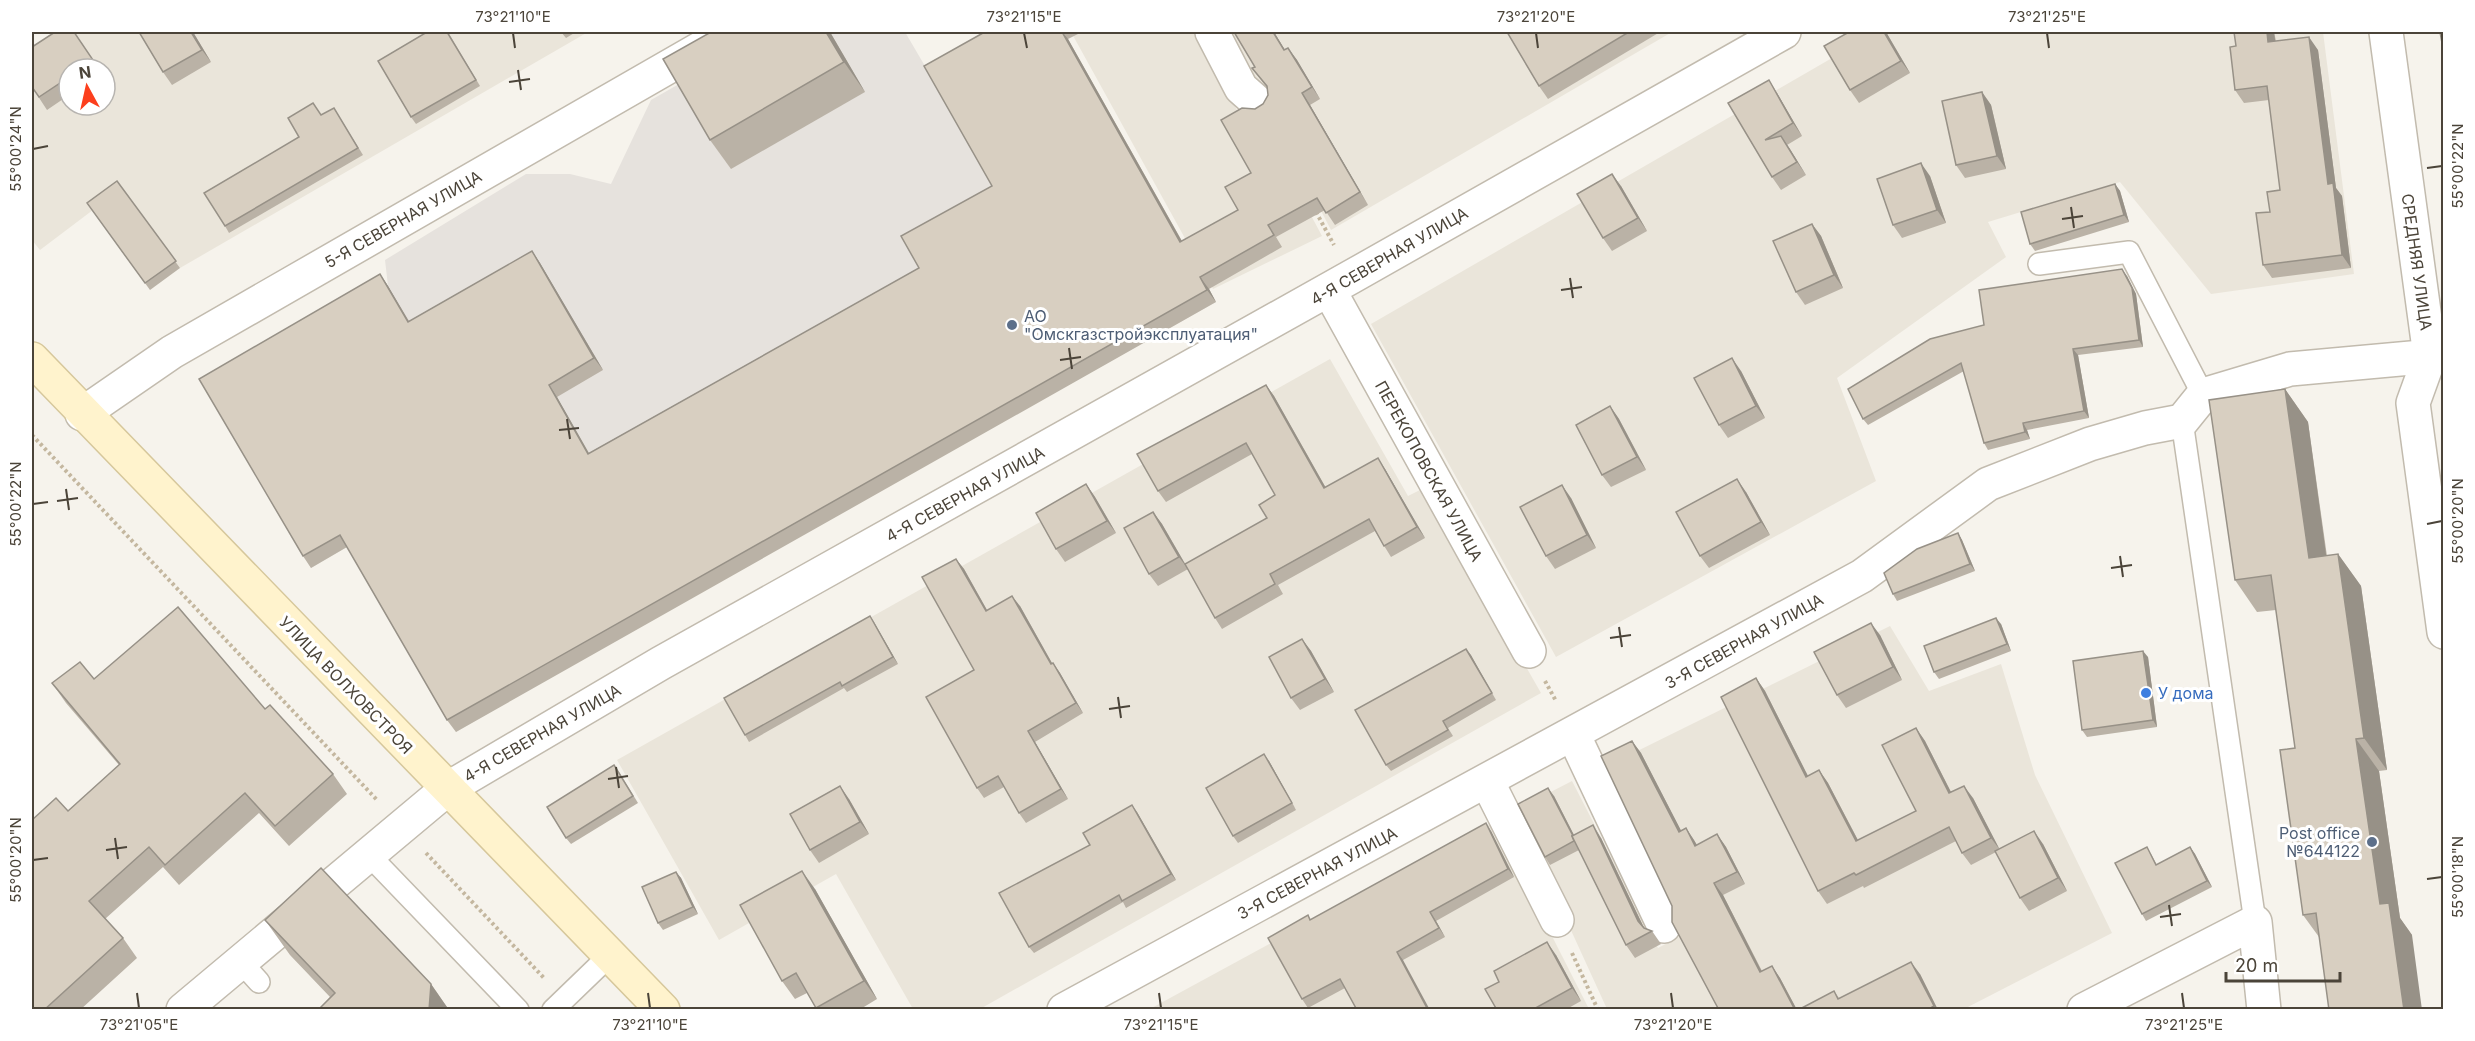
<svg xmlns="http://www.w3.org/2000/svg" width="2475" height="1041" font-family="Inter,sans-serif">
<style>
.residential{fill:#eae5da;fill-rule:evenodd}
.industrial{fill:#e6e2dd}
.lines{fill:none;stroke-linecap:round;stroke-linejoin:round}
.service-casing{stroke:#c2bbae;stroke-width:24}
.minor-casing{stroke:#c2bbae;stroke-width:36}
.secondary-casing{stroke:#d6c79b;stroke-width:36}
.path{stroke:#c4b79f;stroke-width:4;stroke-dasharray:3 3;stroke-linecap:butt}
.service{stroke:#fff;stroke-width:21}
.minor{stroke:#fff;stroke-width:33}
.secondary{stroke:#fff3cd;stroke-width:33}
.wall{fill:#bab2a6}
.shaded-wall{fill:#979187}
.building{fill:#d8cfc1;stroke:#979187;stroke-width:1.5}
.ticks{fill:none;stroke:#4b4439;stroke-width:2}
.service-dot{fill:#5c6f8a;stroke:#fff;stroke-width:2}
.shop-dot{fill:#3f7fe0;stroke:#fff;stroke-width:2}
.labels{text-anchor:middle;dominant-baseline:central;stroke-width:6;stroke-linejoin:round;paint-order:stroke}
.street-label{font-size:16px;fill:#4b4439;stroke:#fff}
.service-label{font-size:16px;fill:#4e5e75;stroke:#fff;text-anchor:start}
.shop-label{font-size:16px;fill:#366cbe;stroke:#fff;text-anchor:start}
.neatline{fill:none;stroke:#4b4439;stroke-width:2}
.ticks-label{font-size:15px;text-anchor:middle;fill:#4b4439}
</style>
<rect width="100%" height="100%" fill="#f6f3ec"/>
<g class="residential">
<path d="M77 32H588L180 268 122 188 40 250 32 240V60ZM69 69H105V105H69Z"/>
<path d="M1071 32H1197L1243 122 1257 114 1322 236 1213 289Z"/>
<path d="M1228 32H1672L1331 230Z"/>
<path d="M1877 32H2323L2354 274 2211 294 2120 182 1988 222 2006 257 1837 378 1876 481 1556 657 1371 324Z"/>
<path d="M1330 359 1408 496 1424 488 1541 693 980 1009H913L836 874 719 940 617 760Z"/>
<path d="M1890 626 1929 691 2001 664 2035 775 2112 933 1964 1009H1607L1516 810 1572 781 1658 948 1683 935 1603 768Z"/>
<path d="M1494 822 1589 1009 1148 1010Z"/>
</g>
<path class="industrial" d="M770 32H905L932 78 1063 32 1216 302 614 640 456 732 375 593 409 511 311 568 207 391 388 286 385 260 526 174H570L611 184 651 100Z"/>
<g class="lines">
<defs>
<g id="service">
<path d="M2039 264 2129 252 2203 395"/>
<path d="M2182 421 2255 922"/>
<path d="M368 854 518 1010"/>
<path d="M240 961 259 982"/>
<path d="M553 1010 610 955"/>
</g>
<g id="minor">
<path d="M1212 32 1241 88 1258 103"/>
<path d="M2386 32 2430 356 2413 403 2444 632"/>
<path d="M1329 290 1529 651"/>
<path d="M82 414 172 352 729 32"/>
<path d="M1573 734 1664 926"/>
<path d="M1487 781 1557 920"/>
<path d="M183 1010 447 789 661 663 1351 277 1784 32"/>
<path d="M1064 1010 1862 576 1988 484 2090 444 2145 428 2182 421 2203 395 2290 369 2444 355"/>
<path d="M2084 1010 2255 922 2264 1010"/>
</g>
<path id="secondary" d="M32 359 663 1010"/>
</defs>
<use href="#service" class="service-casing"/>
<use href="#minor" class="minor-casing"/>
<use href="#secondary" class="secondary-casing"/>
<g class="path">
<path d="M1316 212 1334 245"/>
<path d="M32 435 378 801"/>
<path d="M1545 681 1556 701"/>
<path d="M426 853 544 978"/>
<path d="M1572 953 1598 1010"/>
</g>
<use href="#service" class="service"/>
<use href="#minor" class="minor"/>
<use href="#secondary" class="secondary"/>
</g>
<g class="wall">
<path d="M74 32 99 69H69V95L47 110 32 87Z"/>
<path d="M139 32H193L211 62 172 85 163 72Z"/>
<path d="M448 32 480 86 416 124 411 117Z"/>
<path d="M561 32H576L566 38Z"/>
<path d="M711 32H830L865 92 731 169 710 140Z"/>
<path d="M982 32H1082L1068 39 1182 241 1238 210 1251 173 1255 109 1263 104 1268 95 1267 88 1252 68 1255 67 1234 32H1274L1285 50 1288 48 1297 60 1320 99 1310 105 1368 205 1335 225 1325 210 1276 237 1282 247 1209 289 1216 302 456 732 447 720 347 547 311 568 303 556 380 274 388 286 409 321 532 251 540 263 603 370 557 397 589 453 919 268 992 186Z"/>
<path d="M1507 32H1660L1548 99 1539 86Z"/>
<path d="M1849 32H1886L1910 73 1859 103 1850 90Z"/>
<path d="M2234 32H2274L2276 41 2318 50 2336 188 2342 196 2351 268 2272 278 2263 265 2270 212 2280 190 2269 100 2244 103 2235 90 2236 46Z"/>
<path d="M1982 92 1991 105 2006 169 1965 178 1956 165Z"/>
<path d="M1777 93 1802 136 1787 145 1806 175 1781 190 1772 177 1728 103Z"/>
<path d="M334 108 363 155 229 233 225 226 299 137 321 115Z"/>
<path d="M1930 176 1946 223 1902 238 1893 225Z"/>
<path d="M117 181 180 268 150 290 87 203Z"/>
<path d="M2115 184 2120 191 2129 222 2035 251 2030 244Z"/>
<path d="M1621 186 1647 231 1612 251 1603 238Z"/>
<path d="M1812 224 1821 236 1843 288 1805 305 1796 292Z"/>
<path d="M2127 276 2136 294 2143 347 2078 355 2089 418 2027 430 2030 439 1988 450 1984 443 1964 371 1868 425 1863 419 1984 325Z"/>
<path d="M1741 371 1765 418 1728 438 1719 425Z"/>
<path d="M1266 385 1274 396 1326 488 1385 469 1425 538 1391 557 1375 531 1278 585 1283 594 1222 629 1215 618 1267 518 1275 495 1252 454 1166 502 1158 491Z"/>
<path d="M2285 389 2308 422 2327 556 2338 554 2361 586 2387 770 2379 771 2400 918 2412 935 2319 937 2303 915 2295 748 2276 610 2257 612 2235 580Z"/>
<path d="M1610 406 1619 419 1646 470 1611 487 1602 475Z"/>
<path d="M1086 484 1095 497 1116 533 1065 562 1056 549Z"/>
<path d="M1746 492 1770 535 1709 568 1700 556Z"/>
<path d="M1571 498 1596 548 1555 569 1546 556Z"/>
<path d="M1153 512 1162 524 1188 569 1158 586 1149 574Z"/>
<path d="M1958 533 1962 540 1975 571 1897 601 1893 594Z"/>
<path d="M956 559 964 569 987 610 1020 606 1052 663H1053L1060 673 1083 713 1035 742 1068 799 1026 823 1019 813 1004 787 984 798 977 788 974 670Z"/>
<path d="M870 616 898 664 847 692 844 688 749 742 745 735Z"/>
<path d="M2001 624 2011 651 1939 679 1934 672Z"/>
<path d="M1880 635 1902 680 1846 708 1837 695Z"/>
<path d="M1302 639 1311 651 1334 692 1300 710 1291 698Z"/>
<path d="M1466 649 1496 700 1448 728 1453 736 1391 771 1386 765Z"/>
<path d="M2148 657 2157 727 2087 737 2082 730Z"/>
<path d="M1756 678 1765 691 1808 776 1819 770 1828 783 1858 840 1916 811V728L1925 741 1951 792 1973 798 1999 849 2043 844 2067 891 2029 911 2020 898 1996 852 1971 865 1962 853 1956 841 1864 888 1863 886 1827 904 1818 891Z"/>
<path d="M94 679 265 709 333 774 347 794 289 846 259 813 179 885 163 867 105 919 123 938 137 958 80 1010H32L68 811 119 765 66 703 52 683Z"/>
<path d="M1632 741 1641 753 1681 831 1686 828 1697 845 1717 834 1726 847 1745 884 1723 895 1762 971 1772 966 1780 978 1797 1010 1672 906Z"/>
<path d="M1269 761 1296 810 1238 843 1233 836Z"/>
<path d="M619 772 638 803 571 844 566 838Z"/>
<path d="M1554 796 1574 835 1601 838 1644 928 1652 931 1661 944 1635 958 1626 945 1579 850 1550 865 1545 857Z"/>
<path d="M849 799 869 834 819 863 810 850Z"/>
<path d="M1137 812 1176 880 1126 908 1123 902 1034 953 1029 947 1090 845Z"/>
<path d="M1491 831 1514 877 1436 921 1445 937 1403 960 1345 988 1308 1008 1302 999 1308 915 1311 920Z"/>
<path d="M2190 847 2195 854 2212 887 2146 921 2142 914 2151 854 2157 865Z"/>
<path d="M676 872 681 878 698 914 663 930 658 923Z"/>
<path d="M815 889 877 999 859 1010H817L807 993 795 999 782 981Z"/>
<path d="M265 920 431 984 449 1010H318L330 997 290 955Z"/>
<path d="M1556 955 1581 1001 1565 1010H1497Z"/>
<path d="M1920 974 1938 1010H1798L1834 991 1839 998Z"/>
</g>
<g class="shaded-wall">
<path d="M191 32H193L211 62 202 50Z"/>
<path d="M826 32H830L865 92 844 62Z"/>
<path d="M1062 32 1068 39 1189 254 1180 242Z"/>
<path d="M1273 32H1274L1292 62 1284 50Z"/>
<path d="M1884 32H1886L1910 73 1901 61Z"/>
<path d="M2267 32H2274L2277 55 2268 42Z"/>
<path d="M2309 37 2318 50 2336 188 2342 196 2351 268 2342 255 2328 184Z"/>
<path d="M1288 48 1297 60 1320 99 1312 87Z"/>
<path d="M1769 80 1777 93 1802 136 1793 123Z"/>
<path d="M1982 92 1991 105 2006 169 1997 156Z"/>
<path d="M1302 93 1310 105 1368 205 1360 192Z"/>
<path d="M1781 136 1790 149 1806 175 1797 162Z"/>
<path d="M1921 163 1930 176 1946 223 1937 210Z"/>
<path d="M1612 174 1621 186 1647 231 1638 218Z"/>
<path d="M2115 184 2120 191 2129 222 2124 215Z"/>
<path d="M1812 224 1821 236 1843 288 1834 275Z"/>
<path d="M532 251 540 263 603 370 594 358Z"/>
<path d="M2122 269 2127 276 2136 294 2143 347 2139 340Z"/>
<path d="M380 274 388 286 416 334 408 322Z"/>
<path d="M1200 277 1209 289 1216 302 1207 290Z"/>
<path d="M2073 349 2078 355 2089 418 2084 411Z"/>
<path d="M1732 358 1741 371 1765 418 1756 406Z"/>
<path d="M549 385 557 397 596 466 588 454Z"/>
<path d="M1266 385 1274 396 1332 499 1324 488Z"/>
<path d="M2285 389 2308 422 2331 591 2309 558Z"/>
<path d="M1610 406 1619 419 1646 470 1637 457Z"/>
<path d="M2023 423 2027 430 2030 439 2025 432Z"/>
<path d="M1378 458 1385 469 1425 538 1417 527Z"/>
<path d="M1737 479 1746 492 1770 535 1761 522Z"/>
<path d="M1086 484 1095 497 1116 533 1107 521Z"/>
<path d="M1562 485 1571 498 1596 548 1587 535Z"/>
<path d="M1153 512 1162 524 1188 569 1179 557Z"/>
<path d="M1958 533 1962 540 1975 571 1970 564Z"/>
<path d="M2338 554 2361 586 2387 770 2364 738Z"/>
<path d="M956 559 964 569 993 621 986 611Z"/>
<path d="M1012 596 1020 606 1058 674 1051 664Z"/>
<path d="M870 616 874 622 898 664 893 657Z"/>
<path d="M1996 618 2001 624 2011 651 2007 644Z"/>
<path d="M1871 623 1880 635 1902 680 1893 667Z"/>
<path d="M1302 639 1311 651 1334 692 1325 679Z"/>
<path d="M1466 649 1471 655 1496 700 1492 693Z"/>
<path d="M2143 651 2148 657 2157 727 2153 720Z"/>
<path d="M1053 663 1060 673 1083 713 1076 703Z"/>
<path d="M1756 678 1765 691 1815 790 1806 777Z"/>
<path d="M1916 728 1925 741 1958 806 1949 793Z"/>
<path d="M1028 731 1035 742 1068 799 1061 789Z"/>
<path d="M2356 739 2379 771 2400 918 2412 935 2422 1010H2404L2380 904Z"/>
<path d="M1632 741 1641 753 1688 844 1679 832Z"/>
<path d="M1264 754 1269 761 1296 810Z"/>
<path d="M1819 770 1828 783 1865 854 1856 841Z"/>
<path d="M840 786 849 799 869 834 860 822Z"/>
<path d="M1964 786 1973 798 2000 850 1991 838Z"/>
<path d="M1548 788 1554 796 1581 849 1575 841Z"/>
<path d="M1132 805 1137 812 1176 880 1171 874Z"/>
<path d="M1486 823 1491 831 1514 877 1508 869Z"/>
<path d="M1593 825 1601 838 1647 934 1638 921Z"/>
<path d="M1686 828 1694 840 1704 858 1695 846Z"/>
<path d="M2034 831 2043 844 2067 891 2058 878Z"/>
<path d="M1717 834 1726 847 1745 884 1737 872Z"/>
<path d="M2190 847 2195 854 2212 887 2207 881Z"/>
<path d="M802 871 815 889 877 999 864 981Z"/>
<path d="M676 872 681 878 698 914 693 907Z"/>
<path d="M1714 883 1723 895 1768 984 1760 972Z"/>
<path d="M1430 912 1436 921 1445 937 1439 928Z"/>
<path d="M1547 942 1556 955 1581 1001 1572 988Z"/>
<path d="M1397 952 1403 960 1430 1010H1428Z"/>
<path d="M1911 962 1920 974 1938 1010H1937L1934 1006Z"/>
<path d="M1772 966 1780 978 1797 1010H1795Z"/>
<path d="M431 984 449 1010H429Z"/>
</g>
<g class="building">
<path d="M55 32H74L93 60 81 69H69V77L39 97 32 87V47Z"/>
<path d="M139 32H191L202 50 163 72Z"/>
<path d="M427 32H447L476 80 411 117 378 61Z"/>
<path d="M711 32H826L844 62 710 140 663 59Z"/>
<path d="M982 32H1062L1180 242 1238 210 1225 187 1251 173 1221 120 1242 108 1255 109 1263 104 1268 95 1267 86 1252 68 1255 67 1234 32H1273L1284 50 1288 48 1312 87 1302 93 1360 192 1326 213 1317 198 1268 225 1274 235 1200 277 1207 290 447 720 340 535 303 556 199 379 380 274 408 322 532 251 594 358 549 385 588 454 919 268 901 236 992 186 924 66 983 33Z"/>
<path d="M1507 32H1629L1539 86Z"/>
<path d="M1849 32H1884L1901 61 1850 90 1824 46Z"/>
<path d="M2234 32H2267L2268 42 2309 37 2328 184 2333 183 2342 255 2263 265 2256 213 2270 212 2267 192 2280 190 2267 86 2235 90 2230 47 2236 46Z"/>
<path d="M2440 32H2444V54Z"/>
<path d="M1769 80 1793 123 1765 140 1781 136 1797 162 1772 177 1728 103Z"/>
<path d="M1982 92 1997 156 1956 165 1942 101Z"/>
<path d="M313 103 321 115 334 108 358 148 225 226 204 193 299 137 288 118Z"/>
<path d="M1921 163 1937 210 1893 225 1877 179Z"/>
<path d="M1612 174 1638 218 1603 238 1577 194Z"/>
<path d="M117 181 176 261 145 283 87 203Z"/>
<path d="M2115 184 2124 215 2030 244 2021 212Z"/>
<path d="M1812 224 1834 275 1796 292 1773 241Z"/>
<path d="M2122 269 2132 288 2139 340 2073 349 2084 411 2023 423 2025 432 1984 443 1961 363 1863 419 1848 389 1930 339 1984 325 1979 290Z"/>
<path d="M1732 358 1756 406 1719 425 1694 378Z"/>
<path d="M1266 385 1324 488 1378 458 1417 527 1384 546 1369 519 1270 574 1275 584 1215 618 1185 564 1267 518 1259 505 1275 495 1246 443 1158 491 1137 454Z"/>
<path d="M2285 389 2309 558 2338 554 2364 738 2356 739 2380 904 2389 903 2404 1010H2329L2316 913 2303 915 2280 750 2295 748 2271 575 2235 580 2209 400Z"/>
<path d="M1610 406 1637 457 1602 475 1576 425Z"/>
<path d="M1737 479 1761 522 1700 556 1676 512Z"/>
<path d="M1086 484 1107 521 1056 549 1036 513Z"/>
<path d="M1562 485 1587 535 1546 556 1520 507Z"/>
<path d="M1153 512 1179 557 1149 574 1124 528Z"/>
<path d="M1958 533 1970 564 1893 594 1884 573 1917 549Z"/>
<path d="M956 559 986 611 1012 596 1051 664 1053 663 1076 703 1028 731 1061 789 1019 813 998 776 977 788 926 697 974 670 922 577Z"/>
<path d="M178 607 265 709 270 705 333 774 275 826 245 793 165 865 149 847 89 901 123 938 44 1010H32V820L56 798 68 811 120 764 52 683 80 662 94 679Z"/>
<path d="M870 616 893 657 842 686 840 682 745 735 724 698Z"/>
<path d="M1996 618 2007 644 1934 672 1924 646Z"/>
<path d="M1871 623 1893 667 1837 695 1814 652Z"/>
<path d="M1302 639 1325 679 1291 698 1269 657Z"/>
<path d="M1466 649 1492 693 1443 721 1448 730 1386 765 1355 710Z"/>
<path d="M2143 651 2153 720 2082 730 2073 661Z"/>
<path d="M1756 678 1806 777 1819 770 1856 841 1916 811 1882 745 1916 728 1949 793 1964 786 1991 838 1962 853 1949 827 1856 875 1854 873 1818 891 1721 697Z"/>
<path d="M1632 741 1679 832 1686 828 1695 846 1717 834 1737 872 1714 883 1760 972 1772 966 1795 1010H1719L1672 922V906L1601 756Z"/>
<path d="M1264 754 1292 803 1233 836 1206 788Z"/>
<path d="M614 765 633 796 566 838 547 807Z"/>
<path d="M840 786 860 822 810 850 790 814Z"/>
<path d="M1548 788 1573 836H1572L1574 841 1545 857 1518 804Z"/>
<path d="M1132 805 1171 874 1122 901 1119 895 1029 947 999 893 1090 845 1083 833Z"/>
<path d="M1486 823 1508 869 1430 912 1439 928 1397 952 1428 1010H1357L1340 979 1302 999 1268 938 1308 915 1310 920Z"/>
<path d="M1593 825 1638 921 1644 928 1652 931 1626 945 1572 836Z"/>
<path d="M2034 831 2058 878 2020 898 1995 851Z"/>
<path d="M2147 847 2156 865 2190 847 2207 881 2142 914 2115 863Z"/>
<path d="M321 868 431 984 429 1010H318L335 993 265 920Z"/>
<path d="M802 871 864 981 816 1008 796 973 782 981 740 905Z"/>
<path d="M676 872 693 907 658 923 642 887Z"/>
<path d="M1547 942 1572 988 1532 1010H1497L1485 989 1499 982 1494 971Z"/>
<path d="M1911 962 1934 1006 1927 1010H1798L1834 991 1838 999Z"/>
</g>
<path class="ticks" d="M513 33 515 48M1024 33 1027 48M1536 33 1538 48M2047 33 2049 48M518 70 521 90M509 82 530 79M33 149 48 146M2427 168 2442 166M2071 207 2074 228M2062 219 2083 216M1570 278 1573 298M1561 290 1582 287M1069 348 1072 369M1060 360 1081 357M567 419 570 439M559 430 579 428M66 489 69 510M57 501 78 498M33 504 48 502M2427 524 2442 521M2120 556 2123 577M2111 568 2132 565M1619 627 1622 647M1610 638 1631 635M1118 697 1121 718M1109 709 1130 706M616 767 619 788M608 779 628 776M115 838 118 859M106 850 127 847M33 860 48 858M2427 879 2442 877M2169 905 2172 926M2160 917 2181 914M137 993 139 1008M648 993 650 1008M1159 993 1161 1008M1671 993 1673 1008M2182 993 2184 1008"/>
<g class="service-dot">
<circle cx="1012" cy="325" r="6"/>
<circle cx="2372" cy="842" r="6"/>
</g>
<circle class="shop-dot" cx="2146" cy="693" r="6"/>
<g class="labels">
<g class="street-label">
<text transform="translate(403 219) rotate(-30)">5-Я СЕВЕРНАЯ УЛИЦА</text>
<text transform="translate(1389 256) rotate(-30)">4-Я СЕВЕРНАЯ УЛИЦА</text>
<text transform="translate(2417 262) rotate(82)">СРЕДНЯЯ УЛИЦА</text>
<text transform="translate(1429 471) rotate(61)">ПЕРЕКОПОВСКАЯ УЛИЦА</text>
<text transform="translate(965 494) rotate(-29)">4-Я СЕВЕРНАЯ УЛИЦА</text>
<text transform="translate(1744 641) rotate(-29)">3-Я СЕВЕРНАЯ УЛИЦА</text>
<text transform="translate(346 685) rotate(46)">УЛИЦА ВОЛХОВСТРОЯ</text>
<text transform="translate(542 733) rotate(-30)">4-Я СЕВЕРНАЯ УЛИЦА</text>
<text transform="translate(1317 873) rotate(-28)">3-Я СЕВЕРНАЯ УЛИЦА</text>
</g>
<g class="service-label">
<text x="1024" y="316">АО<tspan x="1024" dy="18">"Омскгазстройэксплуатация"</tspan></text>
<text x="2360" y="833" text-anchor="end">Post office<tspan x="2360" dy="18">№644122</tspan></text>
</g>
<g class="shop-label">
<text x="2158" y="693">У дома</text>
</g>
</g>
<rect width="2475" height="1041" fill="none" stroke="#ffffff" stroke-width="66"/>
<g transform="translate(87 87) rotate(352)"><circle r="28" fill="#ffffff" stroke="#b7b4b0" stroke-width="1.5"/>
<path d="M0-4.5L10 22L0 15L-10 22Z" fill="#fc3f1d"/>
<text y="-9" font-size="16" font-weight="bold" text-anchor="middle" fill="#4b4439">N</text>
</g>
<path d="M2226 972v9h114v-9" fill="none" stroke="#4b4439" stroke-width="3"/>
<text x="2235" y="972" font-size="18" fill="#4b4439" stroke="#ffffff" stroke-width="4.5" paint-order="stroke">20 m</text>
<rect x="33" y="33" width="2409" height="975" class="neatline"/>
<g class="ticks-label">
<text x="513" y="22">73°21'10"E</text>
<text x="1024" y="22">73°21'15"E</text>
<text x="1536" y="22">73°21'20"E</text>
<text x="2047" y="22">73°21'25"E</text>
<text transform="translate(16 149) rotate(-90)" y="5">55°00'24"N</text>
<text transform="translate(2458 166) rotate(-90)" y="5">55°00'22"N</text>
<text transform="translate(16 504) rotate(-90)" y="5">55°00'22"N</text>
<text transform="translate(2458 521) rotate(-90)" y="5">55°00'20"N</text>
<text transform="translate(16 860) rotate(-90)" y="5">55°00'20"N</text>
<text transform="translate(2458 877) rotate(-90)" y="5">55°00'18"N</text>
<text x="139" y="1030">73°21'05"E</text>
<text x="650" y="1030">73°21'10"E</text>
<text x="1161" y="1030">73°21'15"E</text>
<text x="1673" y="1030">73°21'20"E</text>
<text x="2184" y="1030">73°21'25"E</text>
</g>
</svg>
